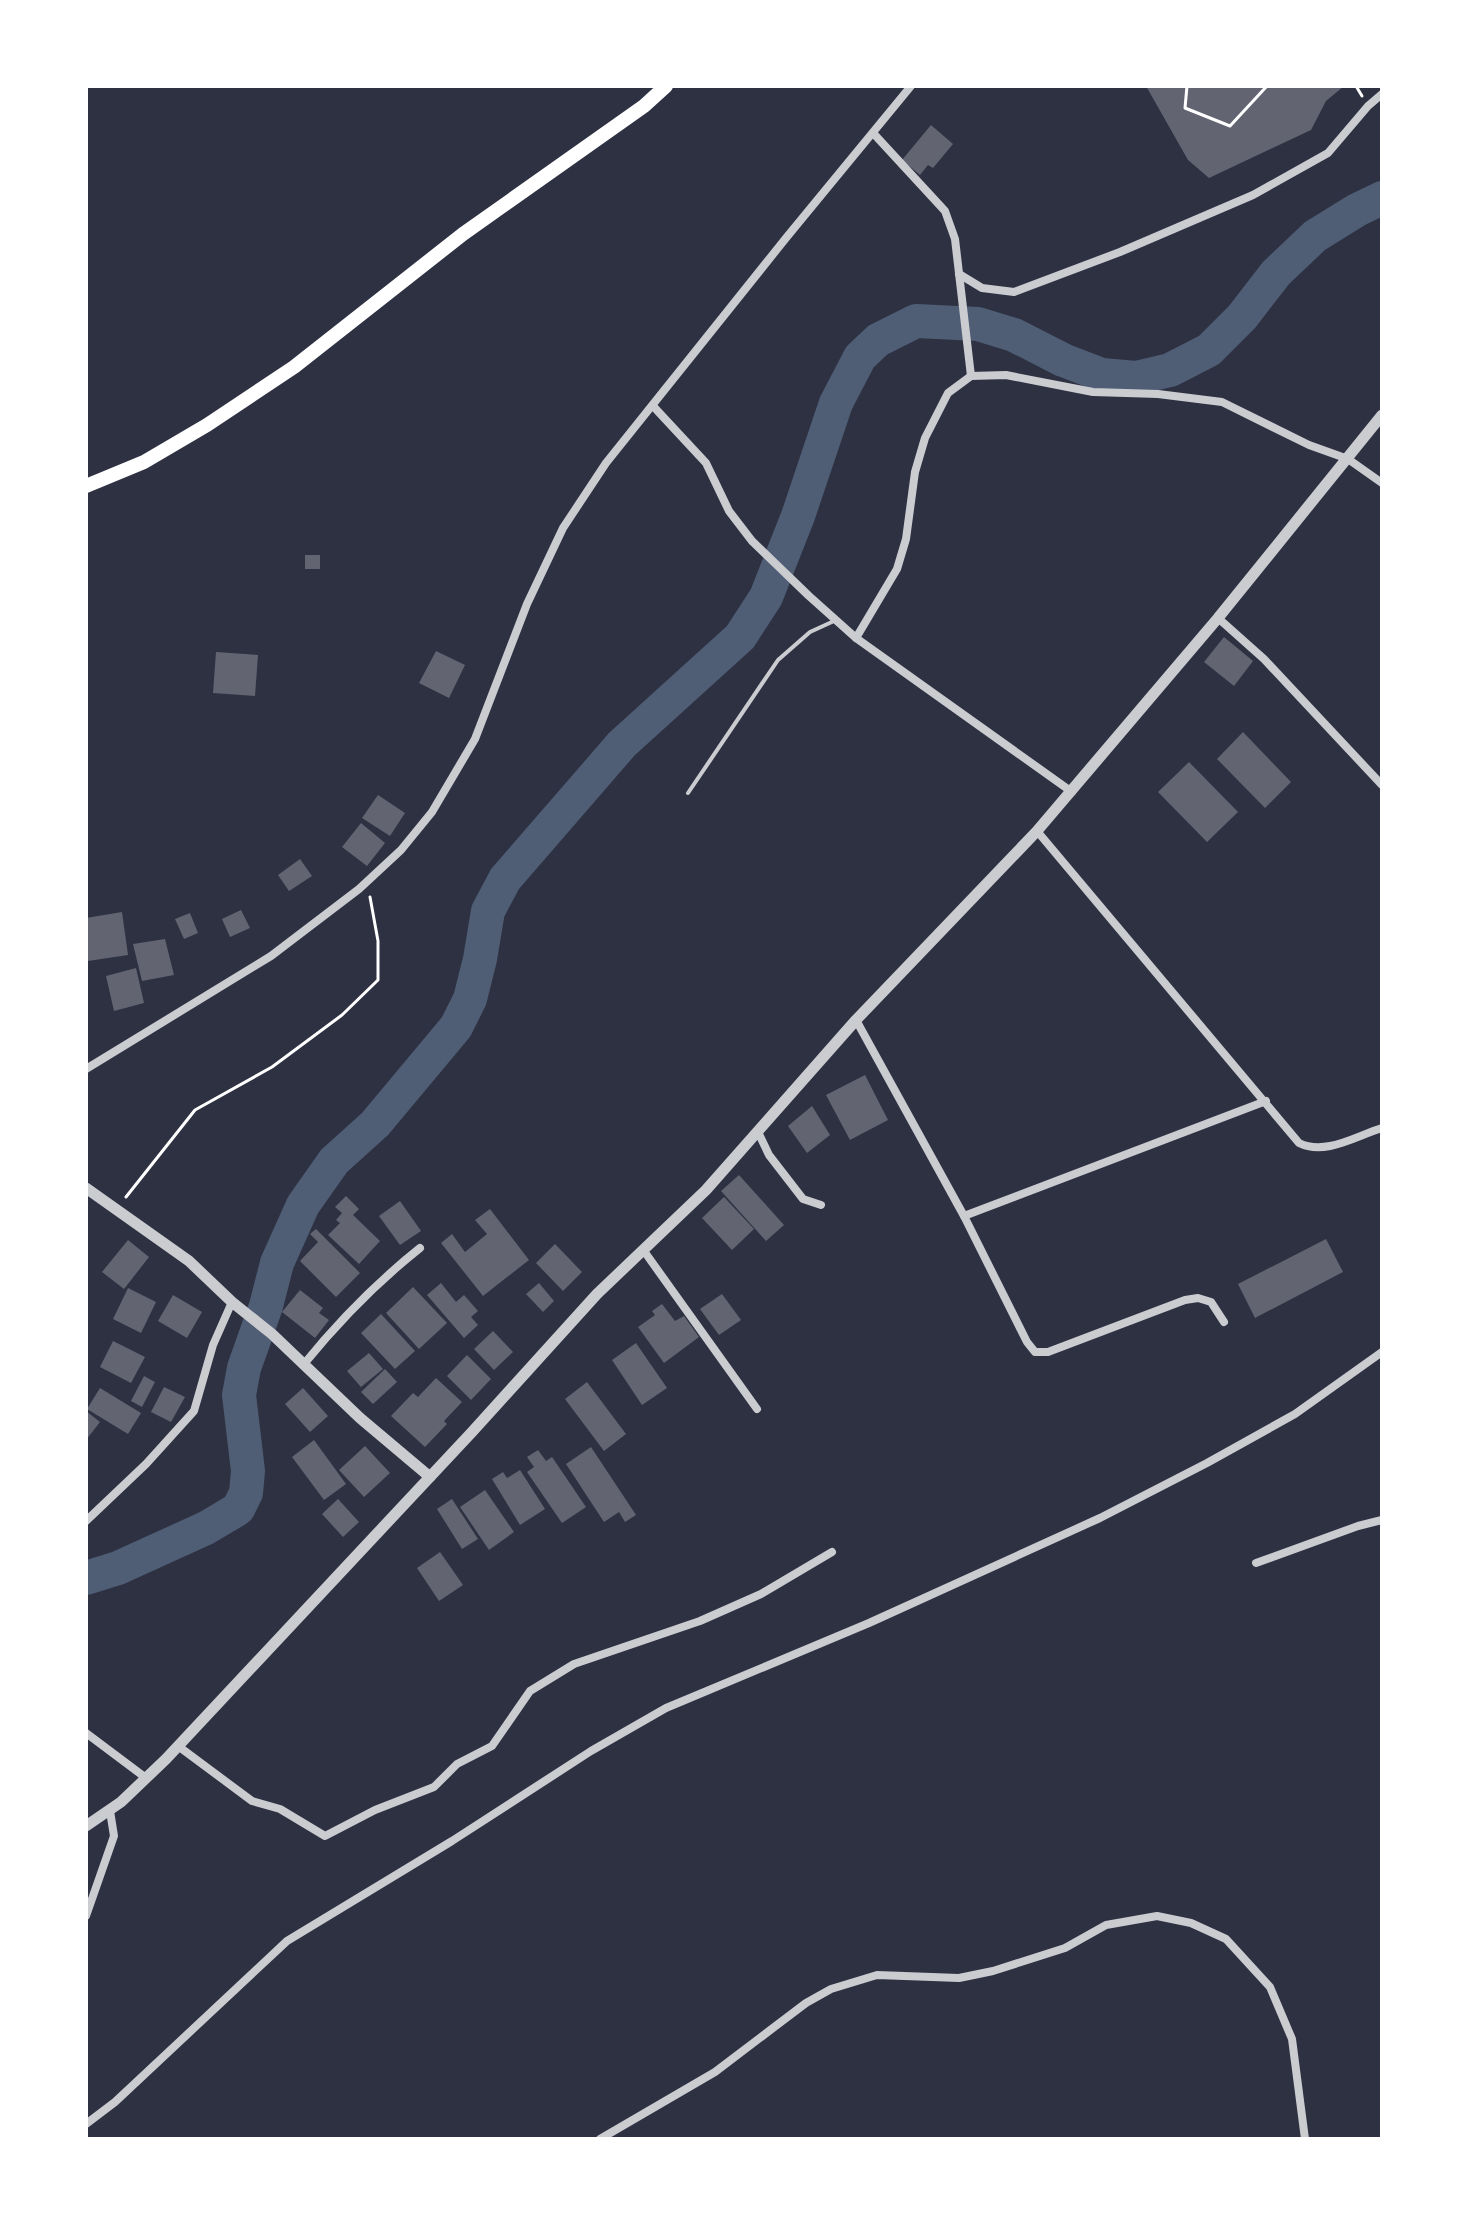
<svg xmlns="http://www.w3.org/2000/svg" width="1468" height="2225" font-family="Mulish,sans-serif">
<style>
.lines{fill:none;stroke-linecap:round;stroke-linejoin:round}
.river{stroke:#4f5d75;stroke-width:34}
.building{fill:#626471}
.path{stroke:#fff;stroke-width:3}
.service{stroke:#caccd0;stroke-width:4}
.minor{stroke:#caccd0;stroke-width:8}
.tertiary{stroke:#caccd0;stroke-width:11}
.primary{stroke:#fff;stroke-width:14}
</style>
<rect width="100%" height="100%" fill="#2d3142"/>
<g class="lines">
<path class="river" d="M86 1578 118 1568 206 1528 238 1509 246 1493 248 1471 239 1395 244 1368 266 1306 277 1263 303 1205 334 1161 375 1124 456 1027 470 999 480 959 488 911 505 879 622 744 740 637 766 597 798 516 836 403 860 357 878 340 916 321 978 324 1014 335 1063 360 1102 375 1136 378 1170 370 1209 350 1242 317 1276 273 1315 236 1357 210 1382 198"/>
</g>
<g class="building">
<path d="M1146 86H1344L1326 101 1311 130 1209 178 1188 160Z"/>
<path d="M931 125 953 144 933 168 928 165 920 175 902 160Z"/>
<rect x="305" y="555" width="15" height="14"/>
<path d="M1224 637 1253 661 1234 686 1204 662Z"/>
<path d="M436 651 465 665 449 698 419 683Z"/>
<path d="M216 652 258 655 255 696 213 693Z"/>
<path d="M1243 732 1291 782 1265 808 1217 759Z"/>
<path d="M1189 762 1238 812 1207 842 1158 792Z"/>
<path d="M378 795 405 813 390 836 362 818Z"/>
<path d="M361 823 385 843 367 866 342 847Z"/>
<path d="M300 859 312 876 289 891 278 875Z"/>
<path d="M241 910 250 928 230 937 222 919Z"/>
<path d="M122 912 128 955 88 961 86 918Z"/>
<path d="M190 913 198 933 184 939 175 919Z"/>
<path d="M165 939 174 975 142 981 133 944Z"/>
<path d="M136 968 144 1003 114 1011 106 976Z"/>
<path d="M865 1075 888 1120 850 1140 826 1095Z"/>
<path d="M812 1106 830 1135 807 1153 788 1126Z"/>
<path d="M739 1175 784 1225 766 1241 721 1191Z"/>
<path d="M346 1196 359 1209 353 1215 380 1241 359 1264 328 1235 340 1223 336 1220 342 1213 335 1207Z"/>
<path d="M724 1197 754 1229 732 1250 702 1218Z"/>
<path d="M400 1201 421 1231 400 1245 379 1216Z"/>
<path d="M490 1209 529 1260 483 1296 441 1243 452 1234 465 1252 487 1234 475 1220Z"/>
<path d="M316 1229 360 1273 336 1297 300 1261 318 1242 310 1234Z"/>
<path d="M1326 1239 1343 1272 1255 1318 1238 1284Z"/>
<path d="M128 1240 149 1257 124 1289 102 1272Z"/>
<path d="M555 1244 582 1272 563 1291 536 1263Z"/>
<path d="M441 1283 456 1302 464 1295 478 1311 471 1317 478 1325 464 1338 427 1295Z"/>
<path d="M539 1283 554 1301 543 1312 526 1294Z"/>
<path d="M413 1287 447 1323 419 1349 386 1313Z"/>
<path d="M128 1288 156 1302 141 1333 113 1319Z"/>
<path d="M300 1290 323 1308 319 1313 329 1320 315 1338 282 1312Z"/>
<path d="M722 1294 741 1320 719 1335 700 1309Z"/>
<path d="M173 1295 202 1312 187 1338 158 1321Z"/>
<path d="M662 1304 675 1321 684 1316 699 1337 664 1363 638 1327 655 1315 652 1311Z"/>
<path d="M381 1314 415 1351 395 1369 361 1333Z"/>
<path d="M493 1331 513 1352 494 1370 474 1349Z"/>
<path d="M113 1341 145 1357 131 1383 100 1367Z"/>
<path d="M636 1343 667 1388 642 1405 612 1360Z"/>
<path d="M369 1353 383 1369 361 1387 347 1371Z"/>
<path d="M467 1355 491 1379 471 1400 447 1376Z"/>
<path d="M385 1369 397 1382 373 1404 361 1392Z"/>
<path d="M144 1376 155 1382 142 1407 131 1401Z"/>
<path d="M436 1378 462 1402 444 1421 447 1424 425 1447 391 1416 413 1393 418 1397Z"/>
<path d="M587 1382 626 1434 604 1451 565 1399Z"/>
<path d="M164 1387 185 1397 171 1422 151 1412Z"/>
<path d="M100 1388 141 1413 128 1434 87 1409Z"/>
<path d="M303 1388 328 1416 310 1432 285 1404Z"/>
<path d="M86 1411 100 1422 86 1440Z"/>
<path d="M314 1440 346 1484 324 1500 292 1457Z"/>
<path d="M365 1446 390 1473 364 1497 339 1470Z"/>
<path d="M591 1447 636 1515 625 1522 619 1512 604 1522 566 1464Z"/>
<path d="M538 1450 546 1461 552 1457 586 1507 562 1523 527 1472 534 1467 527 1457Z"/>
<path d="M520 1470 545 1509 520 1525 492 1479 503 1472 507 1478Z"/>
<path d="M485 1490 514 1532 489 1550 460 1507Z"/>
<path d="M338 1499 359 1522 343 1537 322 1514Z"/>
<path d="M452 1499 478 1539 462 1549 437 1509Z"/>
<path d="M440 1552 463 1585 439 1601 417 1568Z"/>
</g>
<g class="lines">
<g class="path">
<path d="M1187 86 1185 108 1230 126 1267 86"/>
<path d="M1356 86 1362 96"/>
<path d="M126 1197 195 1110 272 1067 342 1015 378 980V941L370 897"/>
</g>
<path class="service" d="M688 793 778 660 810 632 834 621"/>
<g class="minor">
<path d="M874 134 945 211 955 239 971 376"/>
<path d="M959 274 982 288 1014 292 1120 252 1253 195 1328 153 1368 106 1382 94"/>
<path d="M653 406 706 463 729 511 752 541 809 596 856 638 1072 792"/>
<path d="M1218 618 1264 659 1382 785"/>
<path d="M856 638 897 569 906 539 915 472 925 438 948 393 971 376 1006 375 1093 392 1158 394 1222 402 1309 445 1348 459 1382 483"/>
<path d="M1037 831 1299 1143C1325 1156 1356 1136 1382 1128"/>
<path d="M856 1020 964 1216 1027 1342 1035 1352H1048L1185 1300 1198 1298 1211 1302 1224 1322"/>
<path d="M86 1069 271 956 359 889 401 850 432 812 475 739 527 604 563 528 606 463 786 238 911 86"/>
<path d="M758 1132 769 1155 803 1199 821 1205"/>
<path d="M964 1216 1266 1101"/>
<path d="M644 1251 757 1409"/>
<path d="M304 1364C339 1321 376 1283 420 1248"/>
<path d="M86 1521 146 1464 194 1411 213 1345 232 1302"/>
<path d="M1256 1563 1358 1526 1382 1520"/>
<path d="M86 1733 146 1778"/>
<path d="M178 1746 252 1801 280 1809 325 1836 375 1810 434 1787 457 1764 492 1746 530 1691 574 1664 700 1621 761 1594 832 1552"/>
<path d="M86 1916 114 1836 110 1811"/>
<path d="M86 2124 115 2102 287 1941 452 1841 591 1751 666 1708 869 1623 1100 1518 1207 1463 1295 1414 1382 1352"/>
<path d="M600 2139 715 2072 806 2003 831 1989 877 1975 959 1978 993 1971 1065 1948 1106 1925 1157 1916 1191 1923 1226 1939 1270 1987 1292 2039 1305 2139"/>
</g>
<g class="tertiary">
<path d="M86 1188 189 1261 232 1302 272 1334 360 1418 430 1477"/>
<path d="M86 1826 121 1802 166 1759 472 1432 597 1294 706 1190 856 1020 1037 831 1218 618 1382 415"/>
</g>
<path class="primary" d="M86 486 144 462 207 425 294 367 463 234 644 106 666 86"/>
</g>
<rect width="1468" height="2225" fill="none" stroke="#ffffff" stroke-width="176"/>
</svg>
